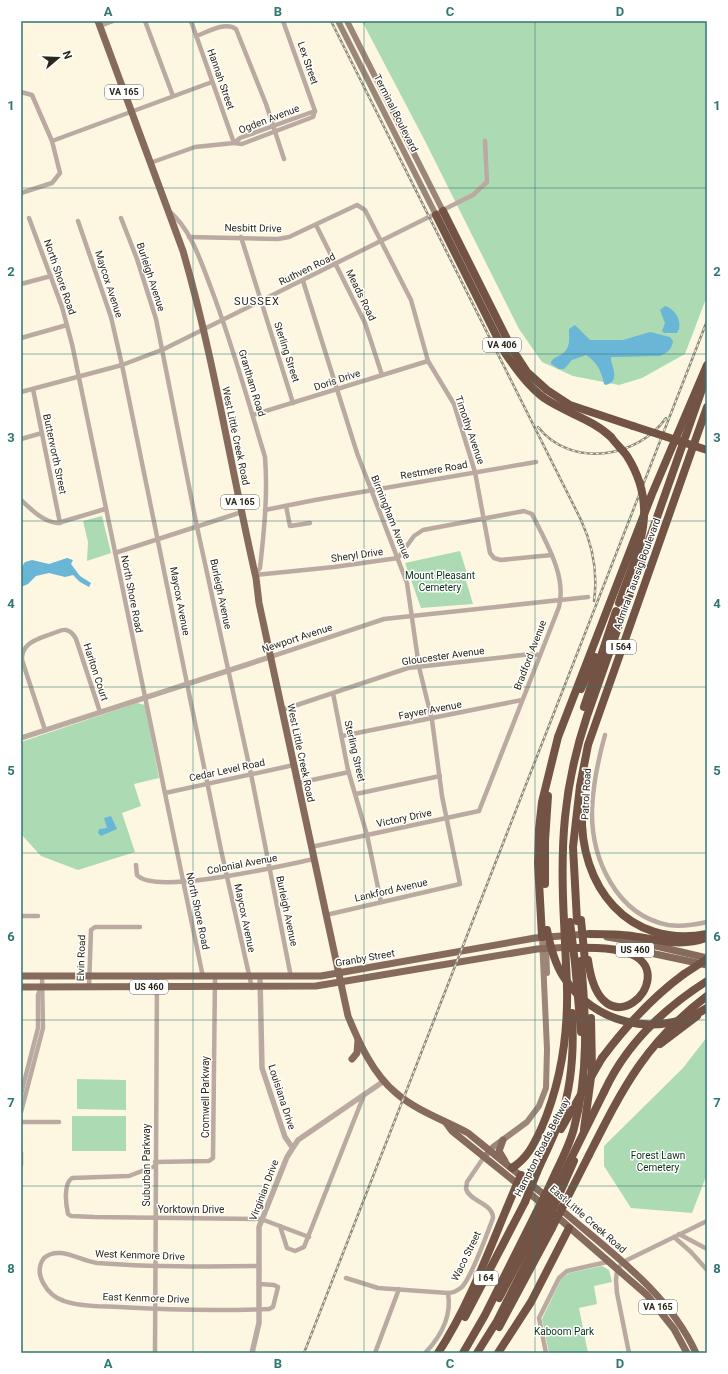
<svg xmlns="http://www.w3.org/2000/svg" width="728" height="1374" font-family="Roboto,sans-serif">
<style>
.green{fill:#acdab3}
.water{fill:#69b6d7}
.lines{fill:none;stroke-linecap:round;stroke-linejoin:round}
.minor{stroke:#baaaa2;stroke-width:4.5}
.tertiary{stroke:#baaaa2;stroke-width:5.5}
.secondary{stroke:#9c8579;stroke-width:6}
.primary{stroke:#866a5c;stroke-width:7}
.motorway{stroke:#735444;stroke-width:8}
.rail-casing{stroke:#908b7a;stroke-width:2.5}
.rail{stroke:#fff;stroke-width:1;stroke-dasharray:3;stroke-linecap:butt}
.motorway-bridge{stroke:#735444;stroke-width:8}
.grid{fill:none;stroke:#2f7772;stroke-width:1;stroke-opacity:0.55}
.labels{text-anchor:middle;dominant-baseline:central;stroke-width:3;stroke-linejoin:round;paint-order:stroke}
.shield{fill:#fff;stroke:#6a675e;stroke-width:1}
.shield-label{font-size:9px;font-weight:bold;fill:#2a2619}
.street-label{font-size:10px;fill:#2a2619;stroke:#fff}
.park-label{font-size:10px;fill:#063214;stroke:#fff}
.neighbourhood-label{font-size:11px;letter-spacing:1px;fill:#2a2619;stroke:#fff}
.neatline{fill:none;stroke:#2f7772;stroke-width:1.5}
.grid-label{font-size:13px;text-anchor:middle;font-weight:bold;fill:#2f7772}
</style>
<rect width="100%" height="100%" fill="#fdf7e1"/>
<g class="green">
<path d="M362 21H707V296L685 354 642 378 619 385 573 376 542 362 519 329 425 141Z"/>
<path d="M102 516 111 553 87 561 88 542 83 521Z"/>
<path d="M460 551 467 573 465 577 473 604 421 608 405 563Z"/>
<path d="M137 703 145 705 159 778 134 784 141 806 122 813 135 852 78 870 41 856 21 834V742Z"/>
<path d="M707 1037V1174L692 1213 631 1208 604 1166V1146L683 1068Z"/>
<path d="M77 1079 126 1080V1110L77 1109Z"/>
<rect x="72" y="1116" width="54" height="35"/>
<path d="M602 1266 609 1270 612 1282 594 1286 597 1304 579 1308 588 1353H549L542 1319 561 1279 569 1273Z"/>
</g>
<g class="water">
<path d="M665 306C675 309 681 319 679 329L677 333H664L662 331 665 323 660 310Z"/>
<path d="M575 325 590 340H623L650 332 670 337 673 341C672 349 667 353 660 356L611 357C610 364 622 381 606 385L604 384C602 372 597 362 586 355L572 360 564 369H559L551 364V362C554 357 558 357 562 354 571 348 569 339 569 329Z"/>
<path d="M67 558 73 560 71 564 80 576 91 583 89 587 80 582 73 575 65 577 49 573 36 576 28 584 21 587V568L25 562 32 560 49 564Z"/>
<path d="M111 816 117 829 101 836 98 833 99 829 107 828 104 818Z"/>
</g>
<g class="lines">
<g class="minor">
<path d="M145 21 173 96"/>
<path d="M283 21 315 111"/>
<path d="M100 26 113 21"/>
<path d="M196 36C208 32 225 21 236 29L266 104 284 159"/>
<path d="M21 92 32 95 52 141 60 173 52 183 21 193"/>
<path d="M315 111 313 117 242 144 234 143 240 138Z"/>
<path d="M52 141 212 82"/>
<path d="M150 163 195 147 234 143 191 21"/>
<path d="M169 211C191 229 201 262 211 288 232 343 248 401 265 457 268 495 264 531 260 568L255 575"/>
<path d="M29 218 62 307 72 344 203 977"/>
<path d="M121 218 137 259 156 319 197 527 251 774 291 977"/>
<path d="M78 221 111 317 122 365 221 850 252 988"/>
<path d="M316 225 365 323 382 375"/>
<path d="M189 237 278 239 289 237 357 205 365 210 411 300 428 361 454 404 475 472 490 553 494 558 501 560 552 555"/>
<path d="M241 237 293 403"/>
<path d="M303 281 357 453 407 583 419 667 432 720 442 796 460 884 326 915"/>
<path d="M21 284 51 276"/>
<path d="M21 338 67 325"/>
<path d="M33 389 60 523"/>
<path d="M21 392 122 365 164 349 473 195 487 182 485 141"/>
<path d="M253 415 428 361"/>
<path d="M21 439 42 433"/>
<path d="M21 500C32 510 43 522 58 523L105 509"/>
<path d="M286 506 290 526 310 523"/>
<path d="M265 510 315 500 536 462"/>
<path d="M115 553 242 512"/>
<path d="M255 575 334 567 398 558 414 536 423 530 524 511 532 514C545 541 567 575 559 607L479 811 311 847"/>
<path d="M270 657 384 619 588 597"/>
<path d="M333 693 348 770 367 835 381 902"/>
<path d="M282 710 408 668 531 654 540 655"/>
<path d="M45 730 22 660C21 643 38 639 51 634 56 633 61 629 66 630 71 631 74 635 76 639L100 712"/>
<path d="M605 735C598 760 593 784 592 810 591 858 616 915 668 925 681 927 694 925 707 922"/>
<path d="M342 736 522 700"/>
<path d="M298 783 349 772"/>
<path d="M165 793 294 765"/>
<path d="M356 794 440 776"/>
<path d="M136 865 137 875C155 896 285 865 314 859"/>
<path d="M21 916H38"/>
<path d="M89 987 91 930 95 927H140"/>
<path d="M21 1094 38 1028V995L41 987"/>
<path d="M21 1112 43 1028 42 976"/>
<path d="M21 1122H59"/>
<path d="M21 1153V1165"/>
<path d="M155 1162 209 1161 213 1158 215 977"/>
<path d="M155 1166 129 1176 72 1178C63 1184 66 1205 68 1214L71 1216 94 1217 261 1219 309 1237"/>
<path d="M280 1226 287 1248 295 1251 304 1247 364 1095"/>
<path d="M679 1234 707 1249"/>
<path d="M674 1237 691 1252 707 1270"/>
<path d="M346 1278 378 1288 448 1293C453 1293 457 1291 462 1287 472 1276 487 1234 493 1218 493 1203 470 1202 466 1189L467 1182 484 1157"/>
<path d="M259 1284 274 1285 278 1287 273 1307 269 1309C220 1311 169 1310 119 1307 101 1306 81 1307 64 1301 48 1296 32 1274 44 1258 59 1245 80 1261 97 1263 150 1267 206 1267 259 1266"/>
<path d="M426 1352C441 1336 452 1316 448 1293"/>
<path d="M155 1353 157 977"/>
<path d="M375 1353 399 1289"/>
<path d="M546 1353 539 1318 559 1278 567 1271 607 1262"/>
<path d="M629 1353 617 1293 616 1280 617 1270 623 1262 707 1221"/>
</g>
<g class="tertiary">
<path d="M21 738 270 657"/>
<path d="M260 977 262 1068 285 1137 292 1147"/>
<path d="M252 1353 259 1323V1227L287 1157 298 1140 384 1081"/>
</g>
<g class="secondary">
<path d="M338 21 436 215"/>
<path d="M347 21 443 211"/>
<path d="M546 945 547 973"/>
<path d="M484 1157 493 1147 527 1122 539 1106 546 1088 547 1049 542 937"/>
</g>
<g class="primary">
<path d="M98 21 183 251C214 358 231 469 256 578L259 603 348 1016C359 1043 373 1074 396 1093 417 1111 444 1120 468 1133L548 1198"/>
<path d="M607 937 643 943 707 958"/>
<path d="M621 948 641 951 707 965"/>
<path d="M21 976H321L535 938 587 934"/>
<path d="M21 987 316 986 537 949 571 947"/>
<path d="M352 1059 357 1053 358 1040"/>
<path d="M446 1123 452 1131 545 1206"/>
<path d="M503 1140 499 1151 505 1161"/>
<path d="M557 1206C608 1251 667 1290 696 1353"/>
<path d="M554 1214 647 1295 674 1329 687 1353"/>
</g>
<g class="motorway">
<path d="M443 211 512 349 527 372 547 390 570 405 633 426"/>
<path d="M436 215 505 353C516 369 528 386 544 398 566 413 592 419 611 437"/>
<path d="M581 689 595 657"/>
<path d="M584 707 616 611"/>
<path d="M582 811C579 886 628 949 707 934"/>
<path d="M545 884V841L548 796"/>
<path d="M564 921C560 846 563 788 587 716L705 381"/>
<path d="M577 921 573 847 580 786 588 745 707 407"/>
<path d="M589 934C603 934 618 934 632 936 658 940 681 947 706 938"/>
<path d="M542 937 538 863 539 829 542 802 558 737 652 494 707 365"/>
<path d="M566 948C587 948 614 946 633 955 680 978 601 1057 588 960"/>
<path d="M575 963 581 1032"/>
<path d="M660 1044 697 1016"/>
<path d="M602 1058C626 1026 651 998 684 974"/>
<path d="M604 1092C626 1044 663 1009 707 981"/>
<path d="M584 1129 592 1070 591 1018"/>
<path d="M589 1155C623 1088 645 1043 707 996"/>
<path d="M512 1168C528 1158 534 1144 542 1127 564 1075 570 1021 566 965"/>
<path d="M537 1172C545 1154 554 1136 561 1117 572 1085 574 1047 572 1013"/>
<path d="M550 1185C558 1166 569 1148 574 1128 589 1073 586 1017 581 961"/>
<path d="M499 1298 542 1217"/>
<path d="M465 1317 525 1202"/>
<path d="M499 1327 552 1228"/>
<path d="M438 1353C474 1298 494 1235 521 1175"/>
<path d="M463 1353 485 1315 536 1213"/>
<path d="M477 1353 497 1321 547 1222"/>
<path d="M498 1353 531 1302 569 1228"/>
</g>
<defs>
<g id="rail">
<path d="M331 21 581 520C593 546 598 573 594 601"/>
<path d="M538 427C571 469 638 458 666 418"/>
<path d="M304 1353 707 321"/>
</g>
</defs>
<use href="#rail" class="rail-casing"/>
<use href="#rail" class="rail"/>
<g class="motorway-bridge">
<path d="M633 426 707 450"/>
<path d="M611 437C616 444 622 449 627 456 661 510 637 551 619 603"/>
<path d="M581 920 585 961"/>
<path d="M564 921 566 965"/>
<path d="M570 922 575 963"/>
<path d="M547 930C550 945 554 962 563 976 594 1025 658 1039 707 1008"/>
<path d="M684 974 707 959"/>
<path d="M561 1129 602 1058"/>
<path d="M525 1202 537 1172"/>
<path d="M536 1213 550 1185"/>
<path d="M542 1217 604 1092"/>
<path d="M547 1222 574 1161"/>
<path d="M552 1228 589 1155"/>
</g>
</g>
<path class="grid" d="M193 21V1353M364 21V1353M535 21V1353M21 188H707M21 354H707M21 521H707M21 687H707M21 853H707M21 1020H707M21 1186H707"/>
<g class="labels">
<g class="shield">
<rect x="105" y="85" width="38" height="14" rx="3"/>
<rect x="483" y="338" width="38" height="14" rx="3"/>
<rect x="221" y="495" width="38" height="14" rx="3"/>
<rect x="606" y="640" width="30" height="14" rx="3"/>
<rect x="616" y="943" width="38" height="14" rx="3"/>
<rect x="130" y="980" width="38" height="14" rx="3"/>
<rect x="474" y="1271" width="24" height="14" rx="3"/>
<rect x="639" y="1300" width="38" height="14" rx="3"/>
</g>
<g class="shield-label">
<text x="124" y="92">VA 165</text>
<text x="502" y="345">VA 406</text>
<text x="240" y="502">VA 165</text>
<text x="621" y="647">I 564</text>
<text x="635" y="950">US 460</text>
<text x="149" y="987">US 460</text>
<text x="486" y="1278">I 64</text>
<text x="658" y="1307">VA 165</text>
</g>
<g class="street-label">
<text transform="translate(308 63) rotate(71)">Lex Street</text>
<text transform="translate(221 79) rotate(71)">Hannah Street</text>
<text transform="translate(396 113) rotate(63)">Terminal Boulevard</text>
<text transform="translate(269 119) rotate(-21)">Ogden Avenue</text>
<text transform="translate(253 228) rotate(1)">Nesbitt Drive</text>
<text transform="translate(307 269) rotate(-26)">Ruthven Road</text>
<text transform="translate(60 277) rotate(71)">North Shore Road</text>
<text transform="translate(151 277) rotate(72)">Burleigh Avenue</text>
<text transform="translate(109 284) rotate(72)">Maycox Avenue</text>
<text transform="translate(361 295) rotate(64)">Meads Road</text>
<text transform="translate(287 352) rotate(72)">Sterling Street</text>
<text transform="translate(337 380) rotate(-18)">Doris Drive</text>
<text transform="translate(252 383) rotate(73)">Grantham Road</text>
<text transform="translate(470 430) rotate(71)">Timothy Avenue</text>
<text transform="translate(236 436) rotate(78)">West Little Creek Road</text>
<text transform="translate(55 454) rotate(78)">Butterworth Street</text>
<text transform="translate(434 470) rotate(-10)">Restmere Road</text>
<text transform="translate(391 517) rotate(68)">Birmingham Avenue</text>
<text transform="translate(357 555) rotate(-8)">Sheryl Drive</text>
<text transform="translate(637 574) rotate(-70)">Admiral Taussig Boulevard</text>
<text transform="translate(132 594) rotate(79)">North Shore Road</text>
<text transform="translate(221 594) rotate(78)">Burleigh Avenue</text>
<text transform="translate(180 601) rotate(79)">Maycox Avenue</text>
<text transform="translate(297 638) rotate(-18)">Newport Avenue</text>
<text transform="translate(530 655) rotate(-69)">Bradford Avenue</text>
<text transform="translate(443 656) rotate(-8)">Gloucester Avenue</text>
<text transform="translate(96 672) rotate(72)">Hariton Court</text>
<text transform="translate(430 710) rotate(-11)">Fayver Avenue</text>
<text transform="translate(355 751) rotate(77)">Sterling Street</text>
<text transform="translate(301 753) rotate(78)">West Little Creek Road</text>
<text transform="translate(227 770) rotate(-12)">Cedar Level Road</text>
<text transform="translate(586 794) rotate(-87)">Patrol Road</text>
<text transform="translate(404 818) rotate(-12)">Victory Drive</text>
<text transform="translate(242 864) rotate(-11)">Colonial Avenue</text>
<text transform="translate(391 890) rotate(-13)">Lankford Avenue</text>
<text transform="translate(198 911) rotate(78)">North Shore Road</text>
<text transform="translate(287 911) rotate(78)">Burleigh Avenue</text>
<text transform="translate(245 918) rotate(78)">Maycox Avenue</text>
<text transform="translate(81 958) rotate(-88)">Elvin Road</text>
<text transform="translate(365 958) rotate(-10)">Granby Street</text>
<text transform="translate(205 1097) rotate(-90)">Cromwell Parkway</text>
<text transform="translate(282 1097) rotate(72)">Louisiana Drive</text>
<text transform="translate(542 1147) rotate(-63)">Hampton Roads Beltway</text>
<text transform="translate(146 1165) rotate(-90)">Suburban Parkway</text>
<text transform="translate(264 1190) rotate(-69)">Virginian Drive</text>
<text x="191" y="1209">Yorktown Drive</text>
<text transform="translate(588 1219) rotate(41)">East Little Creek Road</text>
<text transform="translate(140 1255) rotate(2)">West Kenmore Drive</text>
<text transform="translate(466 1256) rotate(-64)">Waco Street</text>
<text transform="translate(146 1298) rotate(2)">East Kenmore Drive</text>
</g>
<g class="park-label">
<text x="440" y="575">Mount Pleasant<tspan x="440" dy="12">Cemetery</tspan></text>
<text x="658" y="1155">Forest Lawn<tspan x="658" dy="12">Cemetery</tspan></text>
<text x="564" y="1331">Kaboom Park</text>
</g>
<g class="neighbourhood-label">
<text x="257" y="301">SUSSEX</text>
</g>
</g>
<rect width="728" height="1374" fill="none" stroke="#ffffff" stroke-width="44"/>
<g transform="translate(58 58) rotate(71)" stroke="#ffffff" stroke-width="3" paint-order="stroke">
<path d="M0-3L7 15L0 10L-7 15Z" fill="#2a2619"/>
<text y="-6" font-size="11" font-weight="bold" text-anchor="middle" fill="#2a2619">N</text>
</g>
<rect x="22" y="22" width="684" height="1330" class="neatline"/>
<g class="grid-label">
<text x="108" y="16">A</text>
<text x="278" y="16">B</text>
<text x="450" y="16">C</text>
<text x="620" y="16">D</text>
<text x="11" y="110">1</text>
<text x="717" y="110">1</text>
<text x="11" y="276">2</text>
<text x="717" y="276">2</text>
<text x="11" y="442">3</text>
<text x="717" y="442">3</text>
<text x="11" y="608">4</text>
<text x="717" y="608">4</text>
<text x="11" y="775">5</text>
<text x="717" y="775">5</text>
<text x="11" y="941">6</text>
<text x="717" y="941">6</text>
<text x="11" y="1107">7</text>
<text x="717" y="1107">7</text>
<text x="11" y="1273">8</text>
<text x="717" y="1273">8</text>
<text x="108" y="1368">A</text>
<text x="278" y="1368">B</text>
<text x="450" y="1368">C</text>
<text x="620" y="1368">D</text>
</g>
</svg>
